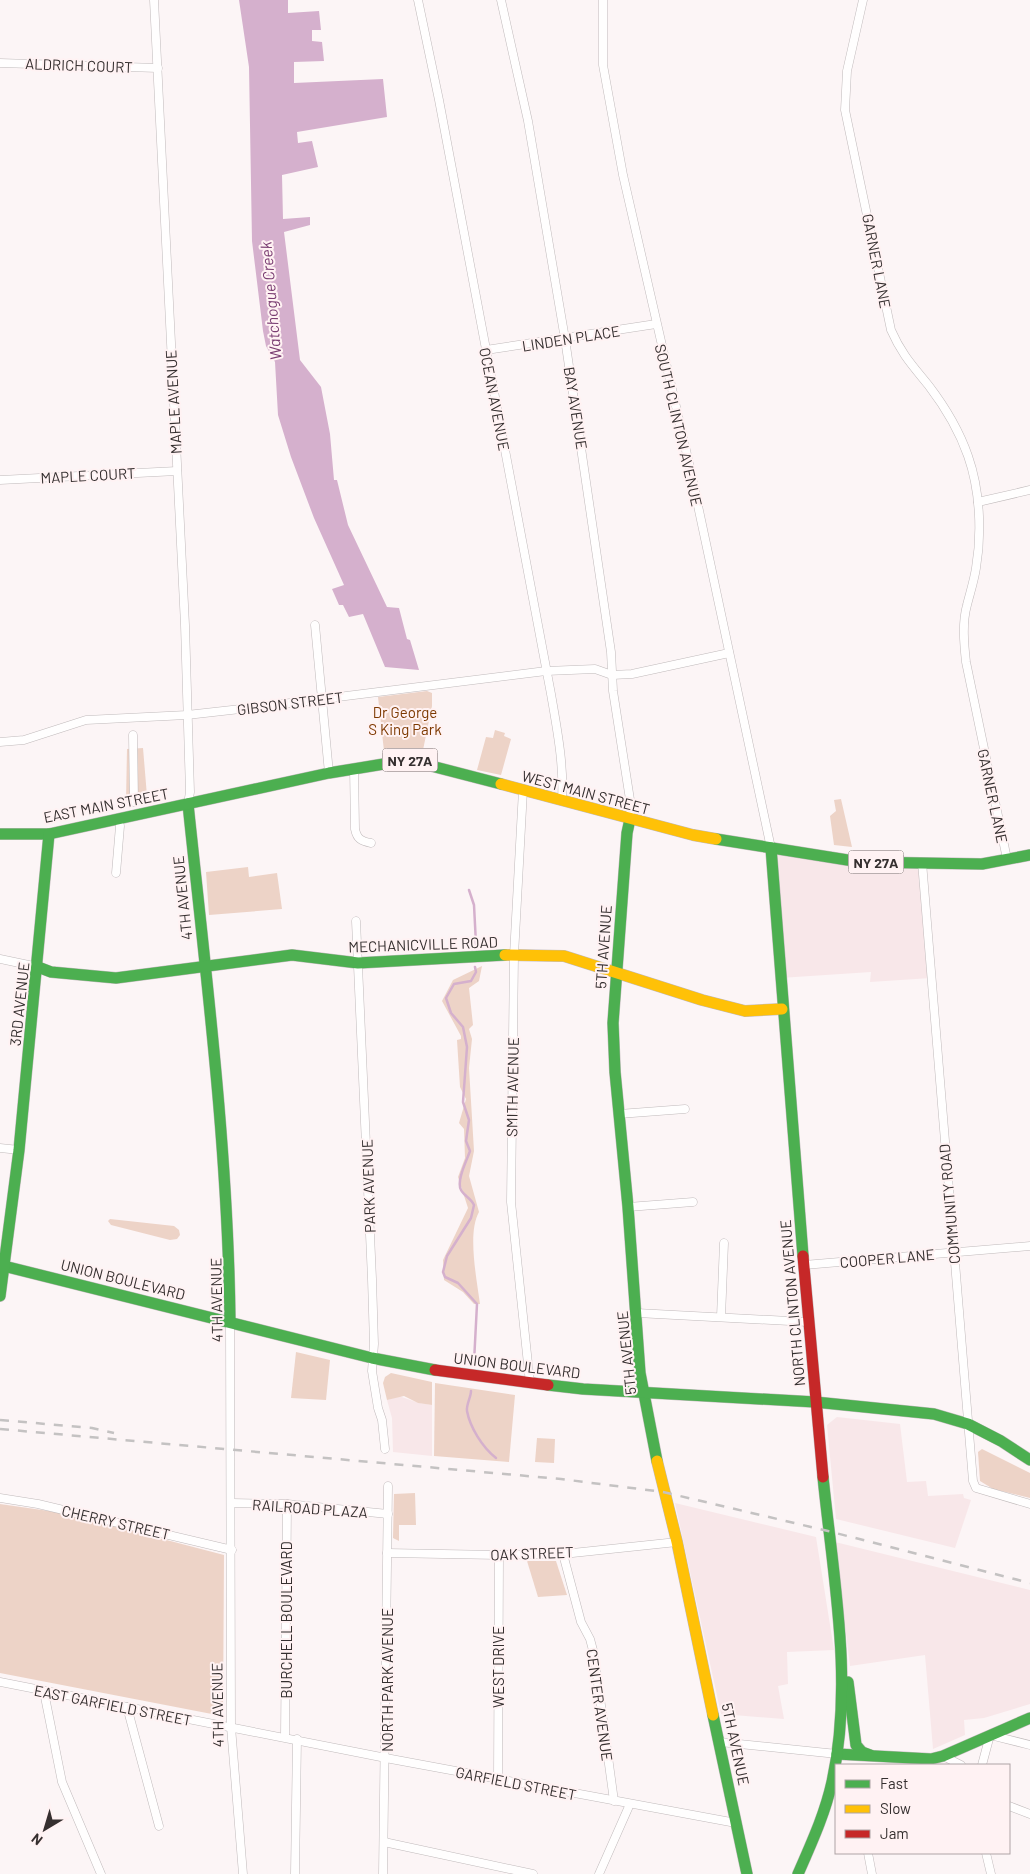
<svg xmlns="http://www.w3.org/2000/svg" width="1030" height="1874" font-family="Barlow,sans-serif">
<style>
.built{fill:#f8e7e9}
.green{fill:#edd3c7}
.water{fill:#d5b0cd}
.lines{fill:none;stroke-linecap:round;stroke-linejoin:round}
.stream{stroke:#d5b0cd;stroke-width:2.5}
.street-casing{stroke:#c0babb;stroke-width:9}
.fast-casing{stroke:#c0babb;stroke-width:12}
.slow-casing{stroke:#c0babb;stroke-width:12}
.jam-casing{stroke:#c0babb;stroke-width:12}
.street{stroke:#fffefe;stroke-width:8}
.fast{stroke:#4caf50;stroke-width:11}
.slow{stroke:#ffc107;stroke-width:11}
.jam{stroke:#c62828;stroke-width:11}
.rail{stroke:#c4c2c2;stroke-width:2.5;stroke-dasharray:9 9;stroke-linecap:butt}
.labels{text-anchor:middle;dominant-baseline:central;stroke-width:4;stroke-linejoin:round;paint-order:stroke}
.shield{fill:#fff2f3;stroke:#726a6a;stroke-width:1}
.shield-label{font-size:14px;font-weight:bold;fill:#352f2f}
.street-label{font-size:15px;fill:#352f2f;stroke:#fff2f3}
.park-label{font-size:15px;fill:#7d3900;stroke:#fff2f3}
.water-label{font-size:16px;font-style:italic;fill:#7a3d72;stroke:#fff2f3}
</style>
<rect width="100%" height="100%" fill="#fcf5f6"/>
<g class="built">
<path d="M771 848 922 862 931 978 870 982 871 972 780 978Z"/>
<path d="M399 1396 419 1403 432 1405V1456L393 1452 392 1418 387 1400Z"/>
<path d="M837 1417 900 1424 907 1482 926 1481 928 1496 963 1494 964 1498 971 1500 955 1548 836 1519 827 1425Z"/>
<path d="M675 1503 816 1537 834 1650 787 1652 788 1684 778 1686 784 1719 721 1714Z"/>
<path d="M835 1542 1030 1590V1704L984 1718 964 1720 965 1735 933 1749 925 1655 850 1666Z"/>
</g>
<g class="green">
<path d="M427 691 432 693V706L423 750 412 748 384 751 378 697Z"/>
<path d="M495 730 505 733 504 736 511 739 501 775 477 770 486 737 493 738Z"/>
<path d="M143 748 147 796 126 801 127 749Z"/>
<path d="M841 799 852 847 834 845 830 816 836 811 834 800Z"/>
<path d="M248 867 249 877 277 873 282 909 209 915 206 872Z"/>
<path d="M482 966 479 981 469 988 473 1025 469 1029 472 1039 469 1068 474 1151 469 1176 479 1212C467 1233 477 1280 480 1304H474L463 1292 444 1280 443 1260 468 1208 458 1177 465 1158 464 1129 459 1123 466 1099 460 1087 457 1040 461 1039V1036L442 1001 453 980Z"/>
<path d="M110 1219 174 1226 179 1230 180 1235 177 1239 170 1240 111 1225 108 1221Z"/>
<path d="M296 1352 330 1360 326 1400 291 1398Z"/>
<path d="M391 1373 432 1382V1405L418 1403 404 1396 387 1400 383 1383 385 1377Z"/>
<path d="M435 1383 515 1395 509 1462 434 1456Z"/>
<path d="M537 1438 555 1439 554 1463 535 1462Z"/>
<path d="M982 1449 1030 1473V1498L993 1489 980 1481 978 1452Z"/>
<path d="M415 1493 416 1525H399V1541L393 1538 394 1494Z"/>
<path d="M0 1504 63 1513 224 1555 223 1714 217 1715 0 1673Z"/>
<path d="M527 1561H556L567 1595 538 1597Z"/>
</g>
<path class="water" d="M239 0H288V13L319 11 321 30H312V41L322 42 324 61 294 62V83L383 79 387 117 297 132 298 143 312 141 318 167 282 175 283 219 310 217V225L284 232 300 360 321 387 330 434 334 480H337L348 525 387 607 399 608 407 639 410 640 419 670 385 667 363 614 349 617 343 605H339L332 589 344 585 314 518 291 457 278 415 275 362 266 346 263 331 252 241 249 67Z"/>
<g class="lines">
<g class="stream">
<path d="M469 890 474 905 476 944"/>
<path d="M474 1362 477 1304 458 1283 445 1277 443 1272 447 1256 471 1218 474 1205C471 1198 464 1196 461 1190 456 1181 467 1160 470 1151L466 1141 469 1120 463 1102 467 1047 463 1027 451 1013 446 998 454 984 471 981 476 972 475 967"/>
<path d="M471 1391C471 1397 466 1405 467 1411 470 1427 482 1447 496 1458"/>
</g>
<defs>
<g id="street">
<path d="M154 0 185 625 190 792 188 804"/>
<path d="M418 0 439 100 551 694C557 729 564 764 562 800"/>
<path d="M501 0 528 121 565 339 611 652 613 691 631 806 630 819"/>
<path d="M603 0V65L623 175 688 459 771 848"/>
<path d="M863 0 847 71 845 110 891 330C902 355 913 366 929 386 945 407 959 430 968 456 980 490 982 532 976 568 974 581 970 593 967 605 962 623 964 644 966 662L1007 859"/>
<path d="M0 63 158 68"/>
<path d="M486 350 656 324"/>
<path d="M0 480 177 471"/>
<path d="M978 502 1030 490"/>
<path d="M315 625 329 773"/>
<path d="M133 735 134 802"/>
<path d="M0 742 24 740 86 720 187 715 258 707 546 671 595 669 612 675 632 674 729 653"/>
<path d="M354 768 355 829C357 839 361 841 371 843"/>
<path d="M523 790 514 955 511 1202 530 1383"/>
<path d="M922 862 973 1481 976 1488 1030 1504"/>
<path d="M116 873 120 826"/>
<path d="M356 921 372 1279 374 1344 372 1371 378 1408 382 1420 385 1449"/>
<path d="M0 959 38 967"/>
<path d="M619 1114 685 1109"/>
<path d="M0 1148 19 1150"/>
<path d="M628 1207 693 1202"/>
<path d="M804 1265 1030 1246"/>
<path d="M637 1313 808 1322"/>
<path d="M721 1317 724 1243"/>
<path d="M230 1321 231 1727 243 1874"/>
<path d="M0 1498 38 1504 232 1550"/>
<path d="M232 1503 287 1504 388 1514"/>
<path d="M387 1553 499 1555 563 1554 677 1542"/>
<path d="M563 1554 581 1622 590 1639 594 1654 614 1801"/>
<path d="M0 1682 391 1759 736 1823"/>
<path d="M44 1692 62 1782 101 1874"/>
<path d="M127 1707 159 1826"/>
<path d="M285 1737 287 1504"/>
<path d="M720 1742 837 1754"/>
<path d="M943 1756 961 1765"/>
<path d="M982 1765 990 1735 1030 1745"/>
<path d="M498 1780 499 1555"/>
<path d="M1009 1806 1030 1814"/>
<path d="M384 1842 533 1874"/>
<path d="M868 1853 872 1874"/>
<path d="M986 1853 991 1874"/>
<path d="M295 1874 297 1739"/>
<path d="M383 1874 388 1486"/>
<path d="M599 1874 630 1804"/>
</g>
<g id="fast">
<path d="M188 804C206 976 228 1148 230 1321"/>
<path d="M630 819 627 833 613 1023 615 1072 628 1207 640 1373 657 1461"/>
<path d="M0 834H49L329 773 408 760 501 784"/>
<path d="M716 839 860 862 982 864 1030 855"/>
<path d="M771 848 803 1256"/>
<path d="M38 967 51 972 116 978 292 955 358 963 505 955"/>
<path d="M0 1265 372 1358 435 1370"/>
<path d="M0 1296 19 1150 49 834"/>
<path d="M548 1385 583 1389 815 1402 934 1414 968 1424 1001 1441 1030 1460"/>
<path d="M848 1682 856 1745 862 1752 870 1755"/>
<path d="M713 1715 747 1874"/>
<path d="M837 1754 931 1759 943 1756 1030 1718"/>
<path d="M798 1874C811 1844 825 1814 832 1782 854 1682 833 1577 823 1477"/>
</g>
<g id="slow">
<path d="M501 784 693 835 716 839"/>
<path d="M505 955 564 956 702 1000 745 1011 782 1009"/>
<path d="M657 1461 677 1542 713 1715"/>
</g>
<g id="jam">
<path d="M803 1256 823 1477"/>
<path d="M435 1370 548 1385"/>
</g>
</defs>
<use href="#street" class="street-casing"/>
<use href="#fast" class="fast-casing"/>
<use href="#slow" class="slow-casing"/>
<use href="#jam" class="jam-casing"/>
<use href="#street" class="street"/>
<use href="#fast" class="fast"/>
<use href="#slow" class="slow"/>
<use href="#jam" class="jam"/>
<g class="rail">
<path d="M0 1420 92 1428 114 1433"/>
<path d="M0 1429 561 1479 663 1492 828 1531 1030 1583"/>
</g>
</g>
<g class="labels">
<g class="shield">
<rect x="382.5" y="748.5" width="55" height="23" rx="4"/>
<rect x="848.5" y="850.5" width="55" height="23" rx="4"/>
</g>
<g class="shield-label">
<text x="410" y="760">NY 27A</text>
<text x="876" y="862">NY 27A</text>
</g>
<g class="street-label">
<text transform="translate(79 65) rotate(2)">ALDRICH COURT</text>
<text transform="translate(877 261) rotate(79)">GARNER LANE</text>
<text transform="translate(571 338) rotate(-9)">LINDEN PLACE</text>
<text transform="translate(495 399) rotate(79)">OCEAN AVENUE</text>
<text transform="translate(173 402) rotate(-93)">MAPLE AVENUE</text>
<text transform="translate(576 408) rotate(81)">BAY AVENUE</text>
<text transform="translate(679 425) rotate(77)">SOUTH CLINTON AVENUE</text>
<text transform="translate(88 475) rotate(-3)">MAPLE COURT</text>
<text transform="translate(290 703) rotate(-7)">GIBSON STREET</text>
<text transform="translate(586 792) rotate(15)">WEST MAIN STREET</text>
<text transform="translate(993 796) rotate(78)">GARNER LANE</text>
<text transform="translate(106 805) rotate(-11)">EAST MAIN STREET</text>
<text transform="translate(182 898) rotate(-96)">4TH AVENUE</text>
<text transform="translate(423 944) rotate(-2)">MECHANICVILLE ROAD</text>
<text transform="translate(603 947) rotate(-86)">5TH AVENUE</text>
<text transform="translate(19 1004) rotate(-84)">3RD AVENUE</text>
<text transform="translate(512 1087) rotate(-89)">SMITH AVENUE</text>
<text transform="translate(368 1186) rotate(-92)">PARK AVENUE</text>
<text transform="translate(949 1204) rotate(-95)">COMMUNITY ROAD</text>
<text transform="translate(887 1258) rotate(-5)">COOPER LANE</text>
<text transform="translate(123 1279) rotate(14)">UNION BOULEVARD</text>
<text transform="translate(216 1300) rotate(-91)">4TH AVENUE</text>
<text transform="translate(792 1303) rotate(-95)">NORTH CLINTON AVENUE</text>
<text transform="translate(626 1353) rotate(-96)">5TH AVENUE</text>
<text transform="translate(517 1365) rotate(7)">UNION BOULEVARD</text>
<text transform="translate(310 1508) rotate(4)">RAILROAD PLAZA</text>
<text transform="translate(116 1522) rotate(13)">CHERRY STREET</text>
<text transform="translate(532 1553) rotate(-2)">OAK STREET</text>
<text transform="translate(286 1620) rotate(-90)">BURCHELL BOULEVARD</text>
<text transform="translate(498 1667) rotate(-90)">WEST DRIVE</text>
<text transform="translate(387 1680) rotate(-90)">NORTH PARK AVENUE</text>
<text transform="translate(113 1705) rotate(11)">EAST GARFIELD STREET</text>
<text transform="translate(217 1705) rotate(-91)">4TH AVENUE</text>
<text transform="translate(600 1705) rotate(82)">CENTER AVENUE</text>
<text transform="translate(736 1744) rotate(78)">5TH AVENUE</text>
<text transform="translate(516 1783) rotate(11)">GARFIELD STREET</text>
</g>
<g class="park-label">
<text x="405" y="712">Dr George<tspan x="405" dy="17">S King Park</tspan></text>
</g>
<g class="water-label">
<text transform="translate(270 301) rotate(-95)">Watchogue Creek</text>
</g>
</g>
<rect x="835" y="1764" width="175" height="90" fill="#fff2f3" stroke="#aea4a5"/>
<rect x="845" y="1780" width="25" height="8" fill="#4caf50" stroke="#aea4a5"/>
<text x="880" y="1789" font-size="15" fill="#352f2f">Fast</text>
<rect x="845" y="1805" width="25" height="8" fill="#ffc107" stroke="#aea4a5"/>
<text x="880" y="1814" font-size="15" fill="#352f2f">Slow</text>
<rect x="845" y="1830" width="25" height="8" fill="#c62828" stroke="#aea4a5"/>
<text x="880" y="1839" font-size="15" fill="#352f2f">Jam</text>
<g transform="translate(45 1829) rotate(218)" stroke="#fff2f3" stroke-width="4" paint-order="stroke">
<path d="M0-4L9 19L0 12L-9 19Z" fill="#352f2f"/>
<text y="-8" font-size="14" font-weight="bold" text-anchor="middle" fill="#352f2f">N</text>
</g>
</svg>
